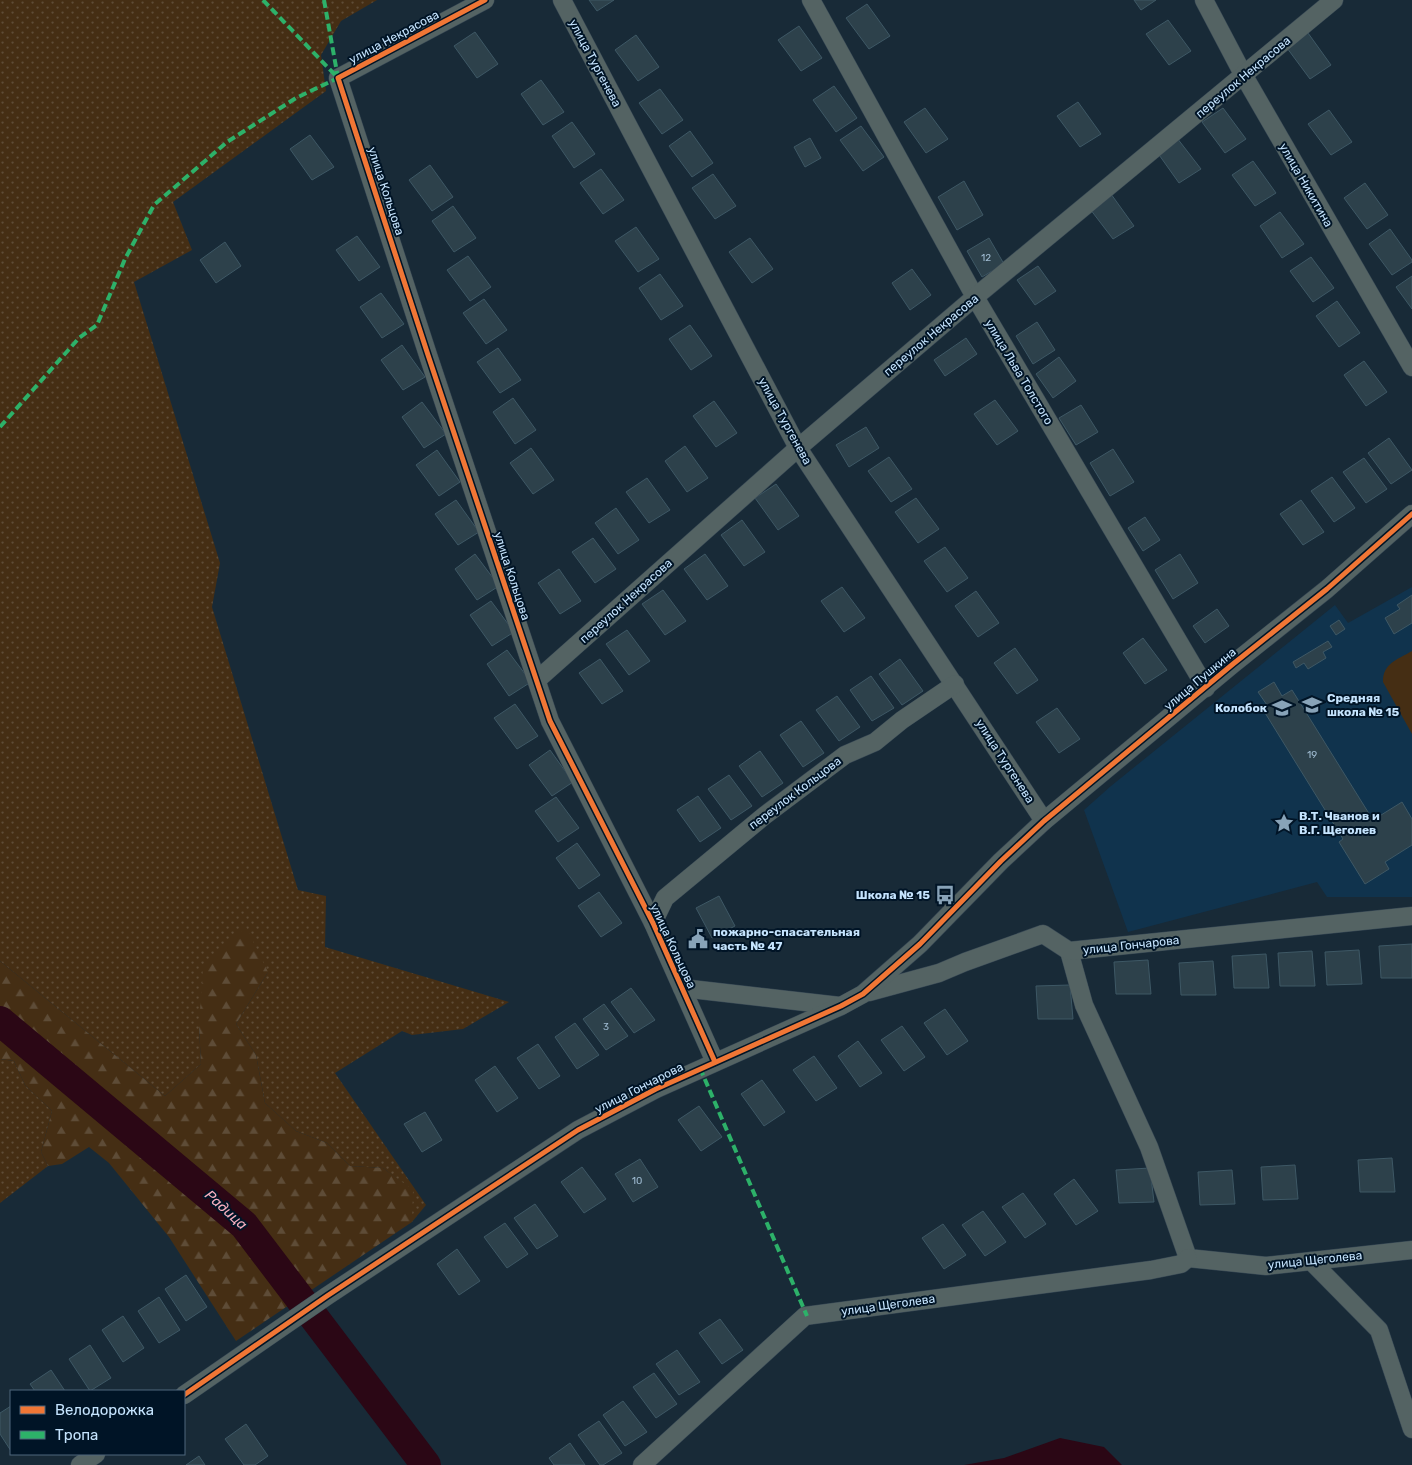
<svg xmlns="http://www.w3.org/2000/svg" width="1412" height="1465" font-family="Rubik,sans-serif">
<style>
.built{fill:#10334d}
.grass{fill:url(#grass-dots)}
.forest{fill:url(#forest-firs)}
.pitch{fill:#452e14}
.water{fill:#2b0715}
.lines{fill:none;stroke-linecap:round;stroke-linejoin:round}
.river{stroke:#2b0715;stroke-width:30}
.building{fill:#2d414b;stroke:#3e5865}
.minor-casing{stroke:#364754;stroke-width:19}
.minor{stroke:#546363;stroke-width:18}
.quiet{stroke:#2db169;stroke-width:4;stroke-dasharray:8 4;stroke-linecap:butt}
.cycleway-casing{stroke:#001426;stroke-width:8}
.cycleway{stroke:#f07635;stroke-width:5}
.labels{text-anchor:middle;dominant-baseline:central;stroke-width:4;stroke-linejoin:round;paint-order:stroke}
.number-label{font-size:10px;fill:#9fbbd1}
.street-label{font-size:12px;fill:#c5e4fe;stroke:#001426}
.poi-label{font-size:12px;font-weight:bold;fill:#c5e4fe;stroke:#001426;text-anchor:start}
.water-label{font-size:14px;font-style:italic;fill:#f8b0c0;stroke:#001426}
</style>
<defs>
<pattern id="grass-dots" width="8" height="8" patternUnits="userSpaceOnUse" patternTransform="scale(1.25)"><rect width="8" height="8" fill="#452e14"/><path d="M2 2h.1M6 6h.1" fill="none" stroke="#5e4c37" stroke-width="1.8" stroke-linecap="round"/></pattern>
<pattern id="forest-firs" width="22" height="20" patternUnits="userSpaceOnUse" patternTransform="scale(1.25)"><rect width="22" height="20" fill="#452e14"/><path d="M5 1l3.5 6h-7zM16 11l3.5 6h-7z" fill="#5e4c37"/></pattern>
</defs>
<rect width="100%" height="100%" fill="#182a37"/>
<path class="built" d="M1412 587V897H1327L1317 882 1128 932 1084 810 1111 786 1335 605 1348 623Z"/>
<g class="grass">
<path d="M0 0H377L341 21 321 55 326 91 173 202 192 250 134 282 220 563 212 607 298 890 326 896 325 947 509 1002 463 1029 412 1035 402 1031 335 1073 426 1205 412 1222V1190L383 1168 350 1166 327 1143 296 1131 265 1103 256 1055 236 1024 268 972 199 1026 201 1064 165 1096 0 961Z"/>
<path d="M0 1059 14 1061 25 1085 52 1111 41 1152 48 1166 0 1203Z"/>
</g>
<path class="forest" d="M246 927 268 972 236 1024 256 1055 265 1103 296 1131 327 1143 350 1166 383 1168 413 1190 412 1222 236 1341 169 1237 109 1163 89 1147 62 1164 48 1166 41 1152 52 1111 25 1085 14 1061 0 1059V1041L6 1032 0 1022V961L165 1096 201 1064 199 1026 203 967Z"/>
<path class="pitch" d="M1412 651V734L1383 682C1383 663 1397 660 1412 651Z"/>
<path class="water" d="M1060 1438 1104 1447 1122 1465H964L1004 1458Z"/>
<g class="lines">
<path class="river" d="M0 1021 244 1225 426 1465"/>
</g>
<g class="building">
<path d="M589 0H614L597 11Z"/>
<path d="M1134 0H1156L1141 10Z"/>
<path d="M867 4 890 36 869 49 846 18Z"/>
<path d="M1168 20 1191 51 1169 65 1146 34Z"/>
<path d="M799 26 822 58 801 71 778 40Z"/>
<path d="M475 32 498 64 477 78 454 46Z"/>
<path d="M1308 33 1331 65 1310 79 1287 48Z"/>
<path d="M636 35 659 67 638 81 615 50Z"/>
<path d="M541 80 564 112 543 125 521 94Z"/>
<path d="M834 86 857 118 836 132 813 100Z"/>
<path d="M660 89 683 120 662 134 639 103Z"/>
<path d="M1078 102 1101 134 1080 147 1057 116Z"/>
<path d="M925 108 948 139 926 153 904 122Z"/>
<path d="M1223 108 1246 139 1225 153 1202 122Z"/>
<path d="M1329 110 1352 142 1331 155 1308 124Z"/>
<path d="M572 122 595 154 574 168 552 136Z"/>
<path d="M861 126 884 157 863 171 840 140Z"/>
<path d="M690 131 713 163 692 177 669 146Z"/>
<path d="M310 135 334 167 312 180 290 149Z"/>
<path d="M810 138 821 158 805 167 794 147Z"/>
<path d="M1177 138 1201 169 1179 183 1157 152Z"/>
<path d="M1253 161 1276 193 1255 206 1232 175Z"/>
<path d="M430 165 453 197 432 211 409 180Z"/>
<path d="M601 169 624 200 603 214 580 183Z"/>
<path d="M713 174 736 206 715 219 692 188Z"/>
<path d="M964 181 983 215 957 230 938 197Z"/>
<path d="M1365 183 1388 215 1367 229 1344 198Z"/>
<path d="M1111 194 1134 226 1113 239 1090 209Z"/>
<path d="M453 206 476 238 454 252 432 221Z"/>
<path d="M1280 212 1304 244 1282 258 1260 226Z"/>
<path d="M636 227 659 259 638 272 615 241Z"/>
<path d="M1390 229 1412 260V262L1392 275 1369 244Z"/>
<path d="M357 236 380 267 359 281 336 250Z"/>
<path d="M750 238 773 269 752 283 729 252Z"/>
<path d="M989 238 1004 264 982 277 967 251Z"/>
<path d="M225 242 241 266 216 283 200 260Z"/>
<path d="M468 256 491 287 470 301 447 270Z"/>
<path d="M1311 257 1334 288 1313 302 1290 271Z"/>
<path d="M1038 266 1056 291 1035 305 1017 280Z"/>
<path d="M912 269 931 295 910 310 892 283Z"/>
<path d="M660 274 683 306 661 320 639 288Z"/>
<path d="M1412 276V309L1396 287Z"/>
<path d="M381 293 404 324 382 338 360 307Z"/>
<path d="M484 299 507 330 486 344 463 313Z"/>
<path d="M1337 301 1360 333 1339 347 1316 316Z"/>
<path d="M1037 322 1055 350 1033 364 1016 336Z"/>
<path d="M690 325 712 356 691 370 669 339Z"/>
<path d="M966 338 977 354 945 376 934 360Z"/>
<path d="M402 345 425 377 403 390 381 360Z"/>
<path d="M498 348 521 380 500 393 477 362Z"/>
<path d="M1059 357 1076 381 1053 398 1036 374Z"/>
<path d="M1364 361 1387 392 1366 406 1344 375Z"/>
<path d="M513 398 536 430 515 444 493 412Z"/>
<path d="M995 400 1018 431 997 445 974 414Z"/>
<path d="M714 401 737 433 716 447 693 416Z"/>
<path d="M422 402 446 434 424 448 402 417Z"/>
<path d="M1081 405 1098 432 1076 445 1059 418Z"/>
<path d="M866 427 879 448 849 467 836 445Z"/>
<path d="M1389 438 1412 470 1391 484 1368 453Z"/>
<path d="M685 446 708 478 687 492 665 461Z"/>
<path d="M531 448 554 480 533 494 510 463Z"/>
<path d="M1113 449 1134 482 1110 496 1090 463Z"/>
<path d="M437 450 460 482 439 496 416 465Z"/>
<path d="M889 457 912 489 891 502 868 471Z"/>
<path d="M1364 458 1387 489 1366 503 1343 472Z"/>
<path d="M1332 477 1355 508 1334 522 1311 491Z"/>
<path d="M647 478 670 510 649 523 626 492Z"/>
<path d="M776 484 799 516 778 530 755 498Z"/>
<path d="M916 498 939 529 918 543 895 512Z"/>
<path d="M456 500 479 532 458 545 435 514Z"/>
<path d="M1301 500 1324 532 1303 545 1280 514Z"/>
<path d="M616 508 639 540 618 554 595 523Z"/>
<path d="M1145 517 1160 540 1143 551 1128 528Z"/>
<path d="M742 520 765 552 744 566 721 535Z"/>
<path d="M593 538 616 569 595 583 572 552Z"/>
<path d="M945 547 968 578 947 592 924 561Z"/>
<path d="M475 554 499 586 477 600 455 569Z"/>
<path d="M705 554 728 586 707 600 684 569Z"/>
<path d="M1180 554 1198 583 1173 599 1155 570Z"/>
<path d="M559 569 581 601 560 614 538 583Z"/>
<path d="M842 587 865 618 844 632 821 601Z"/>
<path d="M663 590 686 621 665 635 642 604Z"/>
<path d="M976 591 999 623 978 637 955 606Z"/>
<path d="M1412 595V623L1394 634 1385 618 1400 609 1397 605Z"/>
<path d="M491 601 514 632 492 646 470 615Z"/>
<path d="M1217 609 1229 626 1205 643 1193 626Z"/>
<path d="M1339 620 1345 629 1336 635 1330 626Z"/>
<path d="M627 630 650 661 629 675 606 644Z"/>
<path d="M1143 638 1167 670 1145 684 1123 653Z"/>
<path d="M1328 641 1332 647 1323 652 1326 658 1308 669 1304 663 1296 668 1293 662Z"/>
<path d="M1015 648 1038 680 1017 694 994 663Z"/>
<path d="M507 650 531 682 509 696 487 664Z"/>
<path d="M600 659 623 691 602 704 579 673Z"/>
<path d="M900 659 923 691 902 705 879 674Z"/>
<path d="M871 676 894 708 872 721 850 690Z"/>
<path d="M1274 682 1282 696 1292 690 1373 820 1402 802 1412 819V845L1385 862 1389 869 1365 884 1339 842 1343 839 1262 708 1267 705 1258 692Z"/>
<path d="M837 696 860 727 839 741 816 710Z"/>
<path d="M515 704 538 736 517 749 494 718Z"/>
<path d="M1057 708 1080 739 1059 753 1036 722Z"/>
<path d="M801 721 824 753 803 767 780 735Z"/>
<path d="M550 750 573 782 552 796 529 765Z"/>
<path d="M760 751 783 783 762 797 739 766Z"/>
<path d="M729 775 752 806 731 820 708 789Z"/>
<path d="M698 796 721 828 700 842 677 810Z"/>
<path d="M556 797 579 828 558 842 535 811Z"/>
<path d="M577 843 600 875 579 889 556 858Z"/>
<path d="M599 892 622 923 601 937 578 906Z"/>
<path d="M719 896 735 926 712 938 696 908Z"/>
<path d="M1412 944V978H1381L1379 946Z"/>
<path d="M1359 950 1362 984 1327 985 1325 952Z"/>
<path d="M1312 951 1315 986H1280L1278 953Z"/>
<path d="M1266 954 1269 988H1234L1232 956Z"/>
<path d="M1148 960 1151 994H1116L1114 962Z"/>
<path d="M1213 961 1216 995H1181L1179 963Z"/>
<path d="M1070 985 1073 1019H1038L1036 986Z"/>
<path d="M631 988 655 1020 634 1033 611 1002Z"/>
<path d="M604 1004 628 1036 606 1050 583 1019Z"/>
<path d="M945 1009 968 1041 947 1055 924 1023Z"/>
<path d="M575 1023 599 1055 577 1069 555 1037Z"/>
<path d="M902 1026 925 1057 904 1071 881 1040Z"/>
<path d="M858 1041 882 1073 860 1087 838 1056Z"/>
<path d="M538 1044 560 1076 539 1089 517 1058Z"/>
<path d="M814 1056 837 1088 816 1101 793 1070Z"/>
<path d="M495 1066 518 1098 497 1112 475 1080Z"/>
<path d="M762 1080 785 1112 764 1126 741 1094Z"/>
<path d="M699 1106 722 1137 701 1151 678 1120Z"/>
<path d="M425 1112 442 1140 422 1152 404 1124Z"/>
<path d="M1392 1158 1395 1192H1360L1358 1160Z"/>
<path d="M640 1159 658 1187 633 1202 615 1174Z"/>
<path d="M1295 1165 1298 1199 1263 1200 1261 1167Z"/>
<path d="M582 1167 606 1199 584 1213 561 1182Z"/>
<path d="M1150 1168 1154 1202 1119 1203 1116 1170Z"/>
<path d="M1232 1170 1235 1204 1200 1205 1198 1172Z"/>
<path d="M1074 1179 1098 1211 1076 1225 1054 1194Z"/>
<path d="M1023 1193 1046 1224 1025 1238 1002 1207Z"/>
<path d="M535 1204 558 1236 537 1249 514 1218Z"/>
<path d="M983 1211 1006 1242 985 1256 962 1225Z"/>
<path d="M505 1223 528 1254 507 1268 484 1237Z"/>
<path d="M943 1224 966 1255 944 1269 922 1238Z"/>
<path d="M457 1249 480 1281 459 1295 437 1264Z"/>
<path d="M186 1275 207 1307 186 1321 165 1289Z"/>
<path d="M159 1297 180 1330 159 1343 138 1311Z"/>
<path d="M123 1316 144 1348 123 1362 102 1330Z"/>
<path d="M720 1319 743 1350 722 1364 699 1333Z"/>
<path d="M90 1345 111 1378 90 1391 69 1359Z"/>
<path d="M677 1350 700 1382 679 1395 656 1364Z"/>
<path d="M51 1370 65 1391H35L30 1384Z"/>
<path d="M654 1373 677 1404 656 1418 633 1387Z"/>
<path d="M623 1401 647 1432 625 1446 603 1415Z"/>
<path d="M11 1406V1451L0 1434V1413Z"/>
<path d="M599 1421 622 1453 603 1465H600L578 1435Z"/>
<path d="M246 1424 268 1456 255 1465H244L225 1439Z"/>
<path d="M570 1443 585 1465H554L549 1458Z"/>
<path d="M199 1456 205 1465H186Z"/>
</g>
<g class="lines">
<defs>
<g id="minor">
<path d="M485 0 338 78 428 355 550 721 653 923 715 1062"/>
<path d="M562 0 798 448 1044 821"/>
<path d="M811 0 975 297 1206 688"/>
<path d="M1204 0 1244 76 1412 367"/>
<path d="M537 680 798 448 975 297 1334 0"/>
<path d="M653 923 665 898 764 816 845 755 875 742 902 720 955 684"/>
<path d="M1069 951 1084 1005 1149 1147 1188 1258 1266 1266 1412 1250"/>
<path d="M682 988 840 1006"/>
<path d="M869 992 939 973 965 962 1043 934 1069 951 1412 916"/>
<path d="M1311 1261 1379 1330 1412 1429"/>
<path d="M184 1395 327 1296 578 1130 656 1089 841 1006 863 994 920 944 1001 861 1044 821 1233 664 1327 589 1412 514"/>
<path d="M80 1465 96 1454"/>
<path d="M642 1465 805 1316 1151 1270 1181 1264 1188 1258"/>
</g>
</defs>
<use href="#minor" class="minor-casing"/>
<use href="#minor" class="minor"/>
<g class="quiet">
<path d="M263 0 338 78"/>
<path d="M324 0 338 78"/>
<path d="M0 427 79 338 97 325 125 259 154 205 227 142 296 98 338 78"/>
<path d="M700 1068 807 1316"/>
</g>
<defs>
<g id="cycleway">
<path d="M485 0 338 78 428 355 550 721 653 923 715 1062"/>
<path d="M184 1395 327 1296 578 1130 656 1089 841 1006 863 994 920 944 1001 861 1044 821 1233 664 1327 589 1412 514"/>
</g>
</defs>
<use href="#cycleway" class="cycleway-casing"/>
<use href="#cycleway" class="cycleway"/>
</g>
<defs>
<symbol id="school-bare" viewBox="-9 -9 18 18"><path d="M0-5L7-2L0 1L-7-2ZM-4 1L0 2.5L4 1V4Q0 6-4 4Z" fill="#88a3b8" stroke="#001426" stroke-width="2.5" paint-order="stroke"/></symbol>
<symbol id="sight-bare" viewBox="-9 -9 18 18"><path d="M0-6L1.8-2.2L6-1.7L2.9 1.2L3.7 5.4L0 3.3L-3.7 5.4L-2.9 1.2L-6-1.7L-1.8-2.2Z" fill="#88a3b8" stroke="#001426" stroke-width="2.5" paint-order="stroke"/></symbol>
<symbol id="bus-bare" viewBox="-9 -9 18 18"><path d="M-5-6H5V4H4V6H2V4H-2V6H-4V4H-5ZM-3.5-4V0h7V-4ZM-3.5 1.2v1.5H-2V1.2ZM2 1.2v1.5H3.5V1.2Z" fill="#88a3b8" stroke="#001426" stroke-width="2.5" paint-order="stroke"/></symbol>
<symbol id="civic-bare" viewBox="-9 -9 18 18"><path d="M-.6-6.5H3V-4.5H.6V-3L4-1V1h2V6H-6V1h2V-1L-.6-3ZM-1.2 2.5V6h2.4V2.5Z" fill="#88a3b8" stroke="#001426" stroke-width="2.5" paint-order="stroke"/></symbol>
</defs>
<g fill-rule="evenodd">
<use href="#school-bare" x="1298" y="691" width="28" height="28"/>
<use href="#school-bare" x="1268" y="694" width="28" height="28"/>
<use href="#sight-bare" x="1270" y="809" width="28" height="28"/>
<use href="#bus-bare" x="931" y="881" width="28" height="28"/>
<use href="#civic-bare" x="684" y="925" width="28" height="28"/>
</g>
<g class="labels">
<g class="number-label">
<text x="986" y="258">12</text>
<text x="1312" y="755">19</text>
<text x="606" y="1027">3</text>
<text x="637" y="1181">10</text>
</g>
<g class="street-label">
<text transform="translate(394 37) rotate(-28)">улица Некрасова</text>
<text transform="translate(595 63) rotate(62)">улица Тургенева</text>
<text transform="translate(1243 77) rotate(-40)">переулок Некрасова</text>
<text transform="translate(1306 185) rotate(60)">улица Никитина</text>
<text transform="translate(386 191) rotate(72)">улица Кольцова</text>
<text transform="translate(931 335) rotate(-40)">переулок Некрасова</text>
<text transform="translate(1019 372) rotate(59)">улица Льва Толстого</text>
<text transform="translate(785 421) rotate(61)">улица Тургенева</text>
<text transform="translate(512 576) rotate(72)">улица Кольцова</text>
<text transform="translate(626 601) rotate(-42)">переулок Некрасова</text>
<text transform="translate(1200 679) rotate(-40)">улица Пушкина</text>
<text transform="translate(1005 761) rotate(57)">улица Тургенева</text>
<text transform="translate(795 793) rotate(-37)">переулок Кольцова</text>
<text transform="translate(1131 945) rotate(-6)">улица Гончарова</text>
<text transform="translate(673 946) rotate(65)">улица Кольцова</text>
<text transform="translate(639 1088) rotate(-27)">улица Гончарова</text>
<text transform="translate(1315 1260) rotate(-6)">улица Щеголева</text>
<text transform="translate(888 1305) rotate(-8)">улица Щеголева</text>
</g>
<g class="poi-label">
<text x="1327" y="698">Средняя<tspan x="1327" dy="14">школа № 15</tspan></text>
<text x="1267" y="708" text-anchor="end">Колобок</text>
<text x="1299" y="816">В.Т. Чванов и<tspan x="1299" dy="14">В.Г. Щеголев</tspan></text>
<text x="930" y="895" text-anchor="end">Школа № 15</text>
<text x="713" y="932">пожарно-спасательная<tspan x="713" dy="14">часть № 47</tspan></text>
</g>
<g class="water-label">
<text transform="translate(226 1210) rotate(42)">Радица</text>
</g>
</g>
<rect x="10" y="1390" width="175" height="65" fill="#001426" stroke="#4f677c"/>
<rect x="20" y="1406" width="25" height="8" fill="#f07635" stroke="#4f677c"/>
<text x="55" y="1415" font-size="15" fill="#c5e4fe">Велодорожка</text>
<rect x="20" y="1431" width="25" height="8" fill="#2db169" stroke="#4f677c"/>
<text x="55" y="1440" font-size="15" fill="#c5e4fe">Тропа</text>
</svg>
